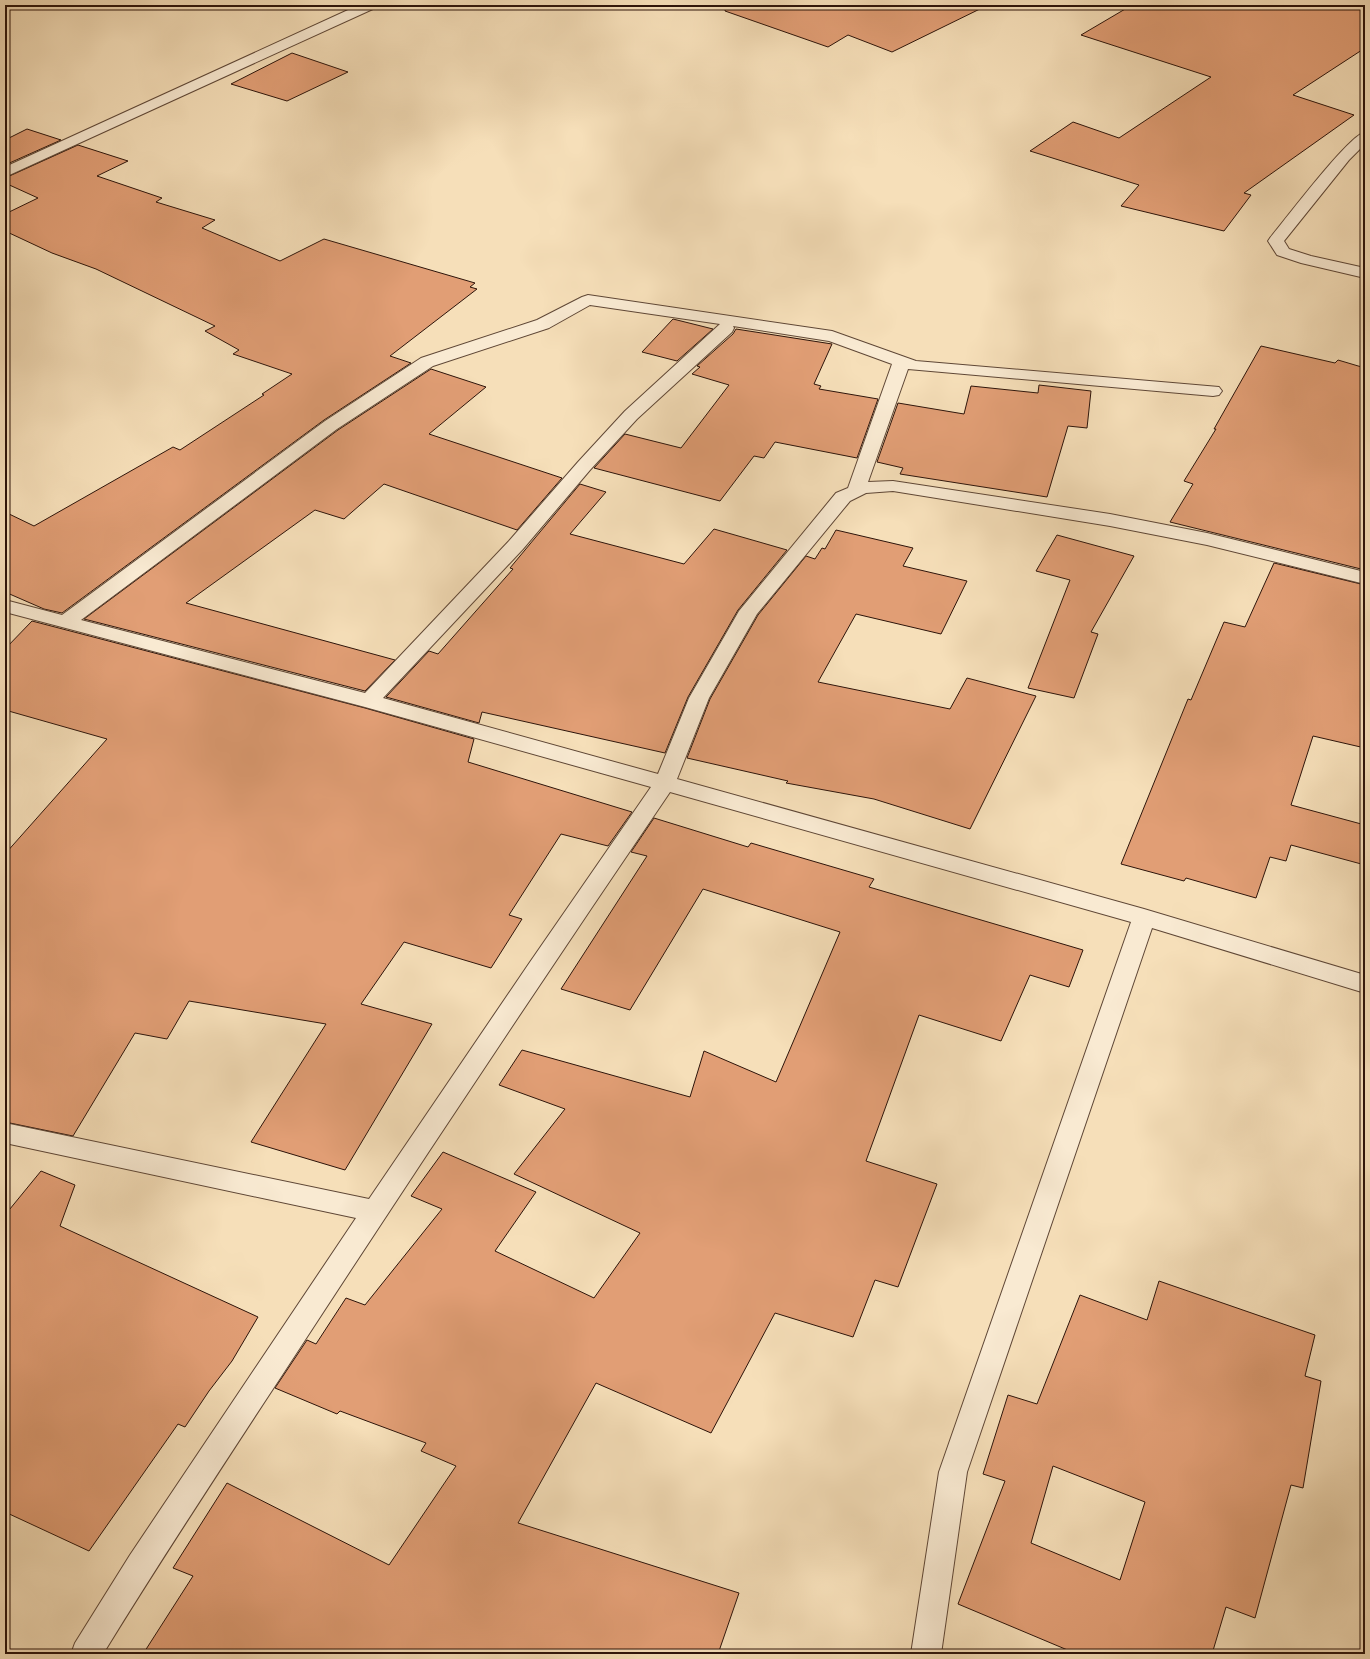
<svg xmlns="http://www.w3.org/2000/svg" width="1370" height="1659" font-family="'IM FELL English',serif">
<style>
.building{fill:#e19e75;stroke:#2d140a;fill-rule:evenodd}
.lines{fill:none;stroke-linecap:round;stroke-linejoin:round}
.minor-casing{stroke:#5f4736;stroke-width:2}
.minor{fill:#f9ead2;fill-rule:evenodd}
</style>
<rect width="100%" height="100%" fill="#f6dfb9"/>
<filter id="stains"><feTurbulence type="fractalNoise" baseFrequency=".005" numOctaves="4"/><feColorMatrix values="0 0 0 0 .2 0 0 0 0 .09 0 0 0 0 .02 0 0 0 .5 -.17"/></filter>
<radialGradient id="worn" r=".72"><stop offset=".6" stop-color="#630" stop-opacity="0"/><stop offset="1" stop-color="#630" stop-opacity=".3"/></radialGradient>
<g class="building">
<path d="M726 5H988L892 52 848 35 828 47 725 11Z"/>
<path d="M1132 5H1365V48L1293 95 1354 115 1244 193 1251 195 1224 231 1121 206 1139 185 1030 151 1073 122 1119 138 1211 77 1081 35Z"/>
<path d="M292 53 348 72 287 101 231 84Z"/>
<path d="M27 129 61 140 5 165V140Z"/>
<path d="M78 145 128 161 97 176 162 198 156 202 215 220 202 228 280 261 324 239 475 283 470 287 477 289 390 356 411 363 324 420 62 613 44 609 5 592V512L34 526 173 447 180 450 264 395 262 394 292 374 233 354 239 350 205 331 215 326 96 269 52 253 5 231V214L38 198 5 183V178Z"/>
<path d="M673 319 713 329 677 361 642 352Z"/>
<path d="M736 329 832 344 814 384 821 386 819 389 878 399 857 458 775 442 764 458 754 456 720 501 594 468 625 434 681 448 729 385 692 374 700 367 697 366 733 334Z"/>
<path d="M1261 346 1335 363 1338 360 1365 368V570L1170 522 1193 484 1184 481 1216 429H1214Z"/>
<path d="M431 369 486 387 429 434 562 478 517 530 384 484 344 519 315 510 186 603 395 660 365 691 84 619 338 430Z"/>
<path d="M1039 385 1091 391 1087 428 1068 426 1047 497 900 474 903 468 877 462 898 403 964 414 971 386 1038 393Z"/>
<path d="M580 484 606 492 570 534 684 564 714 529 787 550 738 610 688 697 665 753 482 712 479 723 386 697 429 651 438 654 513 569 510 568Z"/>
<path d="M836 530 913 548 903 566 967 581 941 634 856 614 818 682 950 709 967 678 1036 696 970 829 874 799 786 783 788 781 687 758 710 699 758 615 806 556 815 559 822 548 825 549Z"/>
<path d="M1057 535 1134 556 1091 632 1098 634 1074 698 1028 688 1070 580 1036 571Z"/>
<path d="M1274 563 1365 585V748L1313 736 1291 805 1365 825V865L1291 845 1286 861 1270 857 1256 898 1186 878 1184 881 1121 864 1188 699 1191 700 1224 622 1245 627Z"/>
<path d="M32 621 365 708 474 739 468 762 632 812 608 846 561 834 509 915 522 919 491 968 404 942 361 1004 432 1024 345 1170 251 1142 326 1024 189 1001 167 1039 135 1033 73 1136 5 1122V854L107 739 5 710V649Z"/>
<path d="M654 818 748 847 751 843 874 879 869 887 1083 950 1069 987 1030 975 1001 1041 919 1015 866 1161 937 1184 898 1287 875 1280 853 1337 775 1313 711 1433 596 1383 518 1523 739 1593 718 1654H143L193 1576 173 1568 227 1483 389 1565 456 1466 421 1451 426 1443 340 1411 337 1414 275 1388 307 1340 316 1344 346 1298 365 1305 442 1209 411 1196 443 1152 536 1192 495 1251 594 1298 640 1233 514 1174 565 1109 499 1085 522 1050 690 1097 704 1051 776 1082 840 932 703 889 630 1010 561 989 647 856 631 852Z"/>
<path d="M41 1171 75 1185 60 1226 258 1317 232 1361 209 1391 185 1427 178 1424 89 1551 5 1512V1215Z"/>
<path d="M1159 1281 1315 1335 1305 1376 1321 1381 1303 1488 1291 1485 1255 1618 1226 1607 1212 1654H1077L958 1604 1005 1481 983 1474 1008 1395 1037 1404 1080 1295 1147 1320ZM1053 1466 1145 1502 1120 1580 1031 1543Z"/>
</g>
<g class="lines">
<defs>
<g id="minor">
<path d="M359 5H377L375 8 5 177V167Z"/>
<path d="M1365 132V144L1349 160 1284 241 1289 249 1311 256 1365 268V278L1301 263 1277 255 1268 241 1270 238C1286 219 1348 136 1365 132Z"/>
<path d="M588 295 832 331 916 361 1219 387 1222 391 1219 395 1213 396 908 369 868 482 893 481 1110 514 1207 533 1365 572V584L1207 545 1110 526 893 491 866 493 850 501 757 614 709 698 677 779 1144 909 1365 975V993L1152 928 967 1472 941 1654H911L939 1472 1131 922 670 792C547 973 425 1156 305 1340 237 1444 168 1548 103 1654H71L75 1643 130 1555 356 1218 5 1143V1123L369 1199 528 965 651 787 365 707 5 612V600L62 615 325 421 421 358 537 320 582 297ZM590 305 720 324 625 411 578 462 509 541 365 693 81 620 337 429 433 366 549 328ZM733 326 829 341 892 364 848 488 836 493 739 611 689 698 658 774 383 698 523 549 590 470 637 419 732 332 734 328Z"/>
</g>
</defs>
<use href="#minor" class="minor-casing"/>
<use href="#minor" class="minor"/>
</g>
<rect width="1370" height="1659" fill="none" stroke="#f6dfb9" stroke-width="20"/>
<rect x="6" y="6" width="1358" height="1647" fill="none" stroke="#2d140a" stroke-width="2"/>
<rect x="10" y="10" width="1350" height="1639" fill="none" stroke="#2d140a"/>
<rect width="100%" height="100%" filter="url(#stains)"/>
<rect width="100%" height="100%" fill="url(#worn)"/>
</svg>
